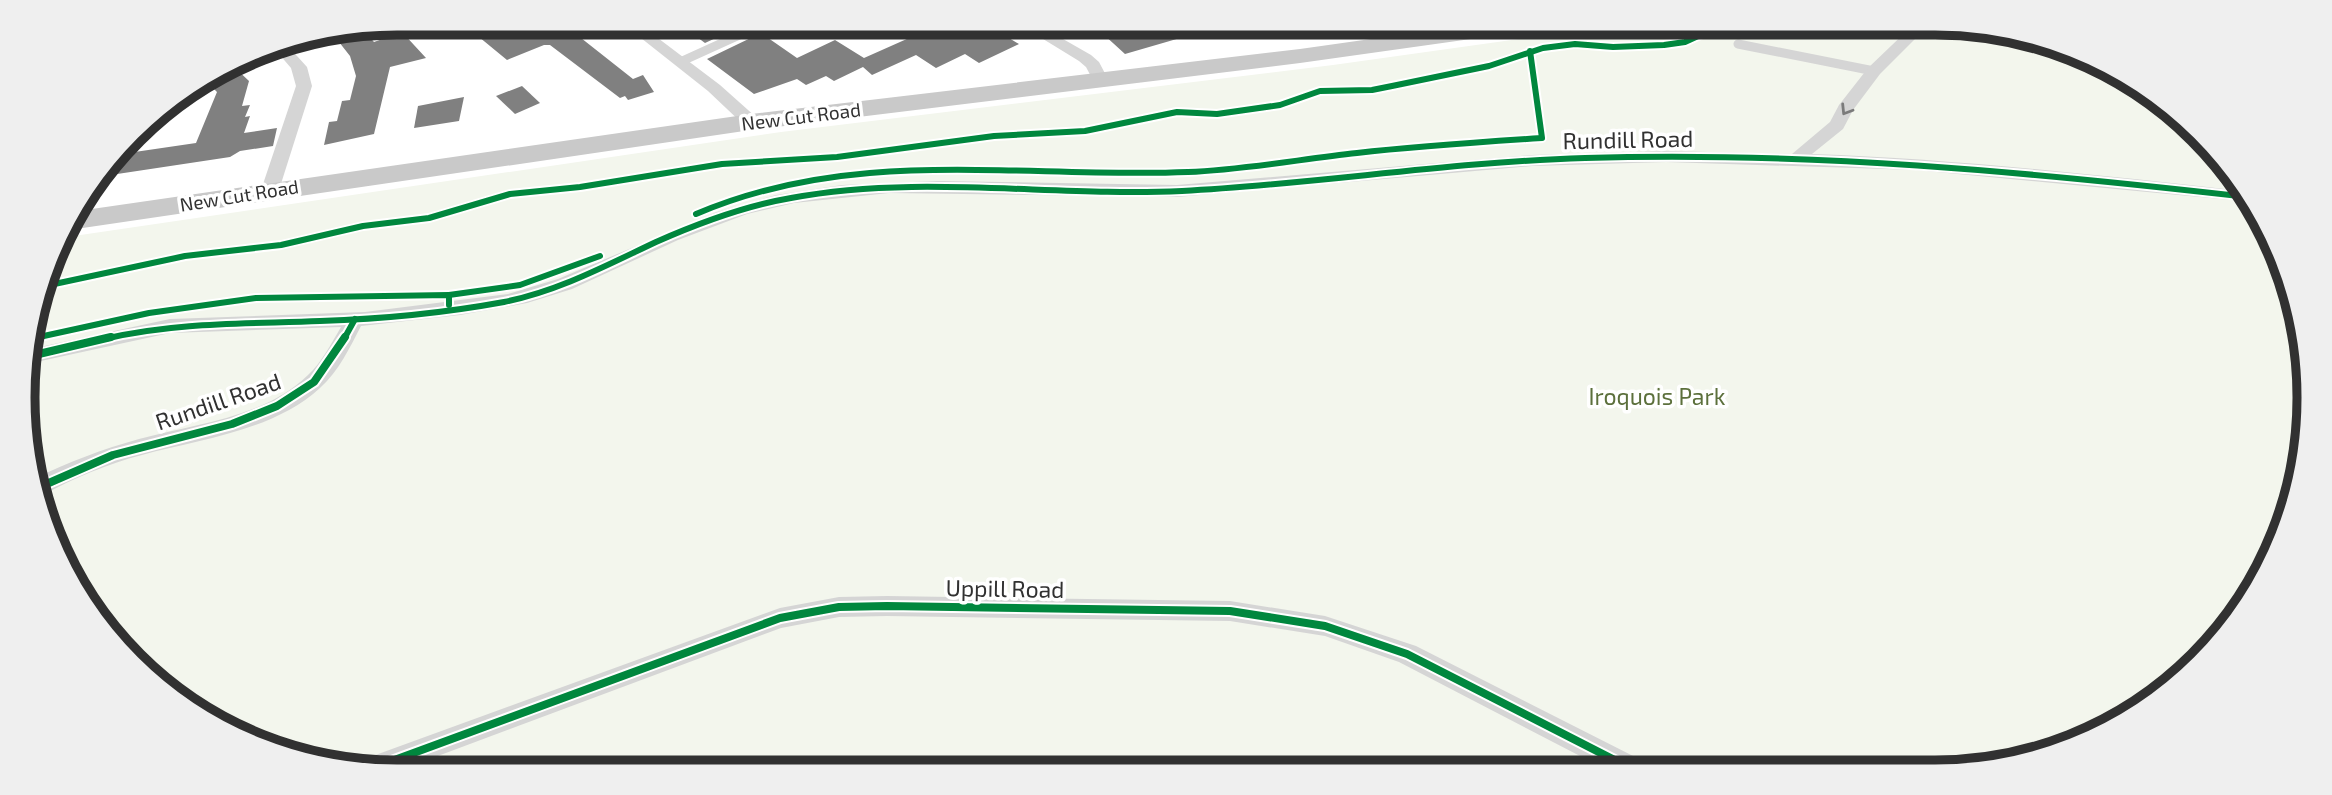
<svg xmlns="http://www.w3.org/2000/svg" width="2332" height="795" font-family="'Exo 2',sans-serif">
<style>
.green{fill:#f3f6ed}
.building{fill:#808080}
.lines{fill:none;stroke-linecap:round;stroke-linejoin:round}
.service{stroke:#d5d5d5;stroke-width:9}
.minor{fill:#d5d5d5;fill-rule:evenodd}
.primary{fill:#c9c9c9;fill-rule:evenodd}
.cycleway-far1-casing{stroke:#fff;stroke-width:10}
.cycleway-casing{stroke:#fff;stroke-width:12}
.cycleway-far1{stroke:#00873e;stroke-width:6}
.cycleway{stroke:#00873e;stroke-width:8}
.oneway{stroke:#7b7b7b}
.labels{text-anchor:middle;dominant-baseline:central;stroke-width:7;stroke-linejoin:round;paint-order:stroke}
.far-street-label{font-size:19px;fill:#313131;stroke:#fff}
.street-label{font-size:23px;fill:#313131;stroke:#fff}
.park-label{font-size:23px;fill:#5c703c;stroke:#fff}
.rim{fill:none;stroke:#313131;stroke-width:9}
</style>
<rect width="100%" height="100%" fill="#fff"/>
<path class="green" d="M1633 23H1934L2031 35 2162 100 2259 210 2306 348 2297 494 2259 585 2182 679 2100 734 1984 769 398 772 301 760 189 709 86 606 35 494 26 349 60 238 781 132 1333 65Z"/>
<g class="building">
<path d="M462 23H562L633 79 643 75 654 92 628 100 625 96 620 98 550 45H544L507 60Z"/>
<path d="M678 23H748L705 43Z"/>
<path d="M918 23H984L1019 44 979 63 965 54 936 68 916 55 872 75 863 67 834 81 826 76 806 85 797 79 754 94 707 59 761 33 797 58 835 40 864 58 909 38 898 32Z"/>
<path d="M1091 23H1120L1131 33 1165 23H1217L1218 27 1125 54Z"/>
<path d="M363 30 374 42 402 32 426 58 390 67 374 134 324 145 329 122 337 121 342 101 350 100 356 76 350 56 339 42 345 40 343 37Z"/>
<path d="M233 66 249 81 242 106 250 105 245 117 250 116 244 133 277 128 273 146 240 151 230 157 104 176 121 154 196 143 217 92 206 81Z"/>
<path d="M522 86 540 103 515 114 496 96Z"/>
<path d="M464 97 459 121 414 128 418 106Z"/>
</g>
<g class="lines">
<g class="service">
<path d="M1738 44 1874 71"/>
<path d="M680 62 766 23"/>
<path d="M2106 72 2119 85 2170 109"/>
</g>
<g class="minor">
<path d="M622 23H638L720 85 757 118 759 122 757 126H745L708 91Z"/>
<path d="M1017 23H1035L1091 55 1099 62 1109 81 1107 84H1095L1086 67 1079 61Z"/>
<path d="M1415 23H1430L1444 37 1441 40H1431Z"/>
<path d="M1915 23H1931L1880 74 1853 110 1843 129 1812 154C1956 159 2099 175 2242 191L2252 202 1916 170 1666 162 1532 166 1177 197 889 193 794 203 747 214 678 240 572 289 527 303 460 315 361 326C350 347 339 371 320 388 273 431 201 439 142 455 107 464 74 478 43 495L37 497 34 479C68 462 103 449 139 439 195 424 264 418 308 375 322 362 331 344 341 327L170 333 27 364 26 350 170 319 365 312 508 294 558 279 717 212 776 195 842 185 937 181 1177 185 1532 155 1666 151 1792 154 1830 122 1839 105 1868 68Z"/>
<path d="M287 45 307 67 312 86 279 190 270 196 261 190 296 86 291 68 273 47Z"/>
<path d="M887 596 1230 601 1325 616 1416 646 1643 761 1647 770H1607L1399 662 1325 636 1230 621 887 616 839 617 781 628 395 772 358 767 361 760 370 757 780 608 839 597Z"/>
</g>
<path class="primary" d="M1484 23H1546L1543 28 1534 30 1300 63 751 130 69 230 64 229 78 211 751 114 1300 49Z"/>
<defs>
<g id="cycleway-far1">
<path d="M696 214C857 145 1021 179 1188 172 1244 170 1301 159 1357 153 1418 146 1480 142 1542 138L1530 51"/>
<path d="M45 286 185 256 281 245 363 226 429 218 510 194 580 187 722 164 837 157 994 136 1085 131 1177 112 1217 114 1280 105 1320 91 1372 90 1392 86 1489 66 1543 48 1575 44 1613 47 1664 45 1685 42 1720 26 1758 23"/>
<path d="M449 295 520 285 600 256"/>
<path d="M30 339 149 313 256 298 449 295V305"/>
<path d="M104 339C176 322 247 324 320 321 382 319 444 313 504 302 559 291 607 265 656 242 699 223 744 206 791 198 920 174 1052 197 1182 191 1317 184 1450 162 1585 158 1807 151 2028 172 2248 197"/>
<path d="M344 339 355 319"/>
</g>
<g id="cycleway">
<path d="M29 339 38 337"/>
<path d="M26 357 111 337"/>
<path d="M35 489 113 455 232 424 277 406 314 382 345 337"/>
<path d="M370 769 780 618 839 607 887 606 1230 611 1325 626 1407 654 1634 770"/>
</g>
</defs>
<use href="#cycleway-far1" class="cycleway-far1-casing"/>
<use href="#cycleway" class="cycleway-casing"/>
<use href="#cycleway-far1" class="cycleway-far1"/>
<use href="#cycleway" class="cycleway"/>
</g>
<defs><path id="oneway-chevron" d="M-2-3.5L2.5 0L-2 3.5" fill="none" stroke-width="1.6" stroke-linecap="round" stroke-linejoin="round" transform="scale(1.75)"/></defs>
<use class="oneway" href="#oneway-chevron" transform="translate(1846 110) rotate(122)"/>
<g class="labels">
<g class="far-street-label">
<text transform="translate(801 116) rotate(-7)">New Cut Road</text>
<text transform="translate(239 195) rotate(-9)">New Cut Road</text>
</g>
<g class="street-label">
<text transform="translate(1628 139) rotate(-1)">Rundill Road</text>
<text transform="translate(218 401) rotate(-19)">Rundill Road</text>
<text transform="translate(1005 588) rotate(1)">Uppill Road</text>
</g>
<g class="park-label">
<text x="1657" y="396">Iroquois Park</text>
</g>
</g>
<path d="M0 0H2332V795H0ZM397 35H1935A362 362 0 0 1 2297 397V398A362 362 0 0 1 1935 760H397A362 362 0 0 1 35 398V397A362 362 0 0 1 397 35Z" fill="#efefef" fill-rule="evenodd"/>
<path class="rim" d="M397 35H1935A362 362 0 0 1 2297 397V398A362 362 0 0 1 1935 760H397A362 362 0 0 1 35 398V397A362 362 0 0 1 397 35Z"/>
</svg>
